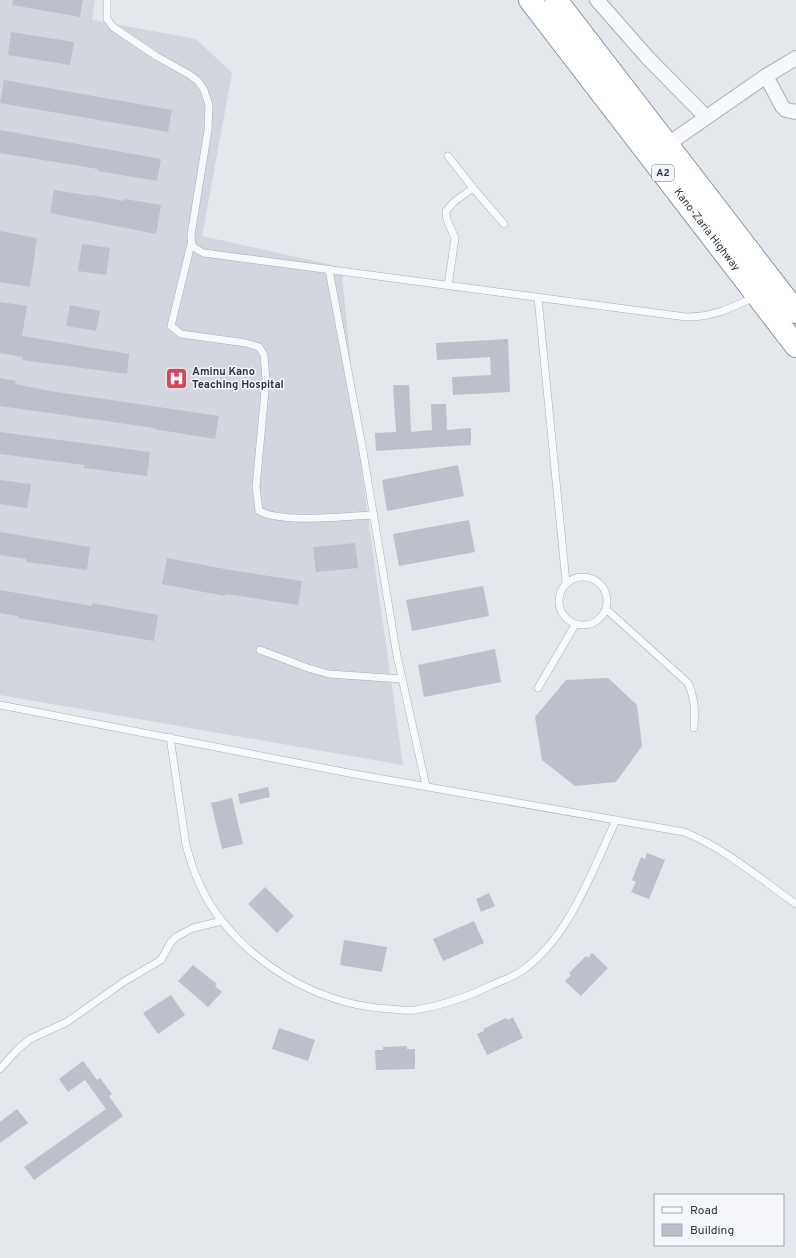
<svg xmlns="http://www.w3.org/2000/svg" width="796" height="1258" font-family="Overpass,sans-serif">
<style>
.built{fill:#d2d6de}
.building{fill:#bbc0ca}
.lines{fill:none;stroke-linecap:round;stroke-linejoin:round}
.service-casing{stroke:#a9aeb7;stroke-width:8}
.minor-casing{stroke:#a9aeb7;stroke-width:16}
.trunk-casing{stroke:#8b94a3;stroke-width:24}
.service{stroke:#f7f8fa;stroke-width:7}
.minor{stroke:#f7f8fa;stroke-width:14}
.trunk{stroke:#fff;stroke-width:22}
.labels{text-anchor:middle;dominant-baseline:central;stroke-width:3;stroke-linejoin:round;paint-order:stroke}
.shield{fill:#f4f6f9;stroke:#676e7b;stroke-width:1}
.shield-label{font-size:10px;font-weight:bold;fill:#2b3445}
.street-label{font-size:11px;fill:#2b3445;stroke:#f4f6f9}
.poi-label{font-size:11px;font-weight:bold;fill:#2b3445;stroke:#f4f6f9;text-anchor:start}
</style>
<rect width="100%" height="100%" fill="#e4e7ec"/>
<path class="built" d="M0 0H95L92 20 196 39 232 73 202 236 341 267 364 489 403 765 0 695Z"/>
<g class="building">
<path d="M13 0H83L80 17 12 5Z"/>
<path d="M11 32 74 42 70 65 8 55Z"/>
<path d="M4 80 172 110 168 132 0 103Z"/>
<path d="M0 130 161 159 157 181 98 171V169L0 153Z"/>
<path d="M54 190 91 196V195L124 201 125 199 161 205 156 234 50 213Z"/>
<path d="M0 231 37 238 30 287 0 282Z"/>
<path d="M82 244 110 248 106 275 78 271Z"/>
<path d="M0 302 27 306 22 336 129 354 127 374 22 360 23 357 0 353Z"/>
<path d="M70 305 100 311 96 331 66 326Z"/>
<path d="M508 339 510 392 453 395 452 377 491 375 490 357 437 360 436 343Z"/>
<path d="M0 378 16 381 15 384 50 391 219 416 215 439 154 429 155 428 0 406Z"/>
<path d="M393 385H409L411 432 432 430 431 404H446L447 430 471 428V445L376 451 375 433 396 432Z"/>
<path d="M0 432 150 452 147 476 84 468V465L0 454Z"/>
<path d="M458 465 464 496 387 511 382 480Z"/>
<path d="M0 480 31 484 27 508 0 504Z"/>
<path d="M469 520 475 552 399 566 393 534Z"/>
<path d="M0 532 90 547 87 570 26 562V559L0 555Z"/>
<path d="M355 543 358 568 316 572 313 547Z"/>
<path d="M167 558 230 570 302 581 298 605 226 594 225 596 162 584Z"/>
<path d="M483 586 489 616 412 631 406 600Z"/>
<path d="M0 590 92 606V603L158 615 154 641 18 618V616L0 613Z"/>
<path d="M495 649 501 682 424 697 418 665Z"/>
<path d="M608 678 637 705 642 746 616 782 575 786 542 760 535 717 566 680Z"/>
<path d="M268 787 270 797 240 804 238 794Z"/>
<path d="M232 798 243 844 222 849 211 803Z"/>
<path d="M647 853 665 860 649 899 631 892 636 882 632 880 641 857 645 859Z"/>
<path d="M265 887 294 916 277 933 248 904Z"/>
<path d="M489 893 495 906 481 912 476 899Z"/>
<path d="M474 921 484 943 443 961 433 939Z"/>
<path d="M344 940 387 947 382 972 340 965Z"/>
<path d="M592 953 608 968 581 996 565 981 571 975 569 973 586 956 588 958Z"/>
<path d="M193 965 217 984 215 986 222 992 208 1007 178 981Z"/>
<path d="M171 995 185 1015 158 1034 143 1013Z"/>
<path d="M513 1017 523 1038 487 1055 477 1034 484 1031 483 1029 506 1018 508 1020Z"/>
<path d="M279 1028 315 1040 308 1061 272 1049Z"/>
<path d="M407 1046V1049H415V1069L376 1070 375 1050H383V1047Z"/>
<path d="M83 1061 97 1080 100 1078 112 1094 109 1096 123 1116 34 1180 24 1167 106 1109 85 1080 68 1092 59 1079Z"/>
<path d="M17 1109 28 1123 0 1143V1122Z"/>
</g>
<g class="lines">
<defs>
<g id="service">
<path d="M107 0V19L113 27 156 56 190 75 198 81 204 90 209 105 208 130 191 235C191 246 193 248 204 253L686 317C714 317 731 308 756 296"/>
<path d="M448 156 473 188 454 202 446 211 447 220 455 238 448 286"/>
<path d="M473 188 504 224"/>
<path d="M191 244 171 326 181 334 246 343 259 347 264 355 266 380 256 487 259 511C284 524 344 516 374 515"/>
<path d="M329 270 362 446 397 656 426 786"/>
<path d="M538 298 566 582"/>
<circle cx="583" cy="601" r="24"/>
<path d="M606 609 688 683C695 698 695 712 694 728"/>
<path d="M260 650 308 668 329 674 402 679"/>
<path d="M538 688 575 625"/>
<path d="M0 705 354 774 684 832C725 848 760 879 796 904"/>
<path d="M170 737 186 845C193 872 204 899 222 921 263 972 326 1006 391 1009 399 1010 408 1011 415 1010 441 1006 467 997 490 986 500 981 511 978 520 972 569 939 592 871 616 820"/>
<path d="M0 1069 17 1050 30 1039 67 1022 125 981 161 960 171 942 176 937 193 928 222 921"/>
</g>
<g id="minor">
<path d="M597 0 647 57 706 117"/>
<path d="M766 76 782 106 786 110 796 112"/>
<path d="M668 144 766 76 796 58"/>
</g>
<g id="trunk">
<path id="s1" d="M530 0 796 346"/>
<path d="M556 0 796 312"/>
</g>
</defs>
<use href="#service" class="service-casing"/>
<use href="#minor" class="minor-casing"/>
<use href="#trunk" class="trunk-casing"/>
<use href="#service" class="service"/>
<use href="#minor" class="minor"/>
<use href="#trunk" class="trunk"/>
</g>
<defs>
<symbol id="hospital-square" viewBox="-11 -11 22 22"><rect x="-9" y="-9" width="18" height="18" rx="4" fill="#d1495b" stroke="#f4f6f9"/><path d="M-5-5h3v3.5h4V-5h3V5h-3V1.5h-4V5h-3Z" fill="#fff"/></symbol>
</defs>
<g fill-rule="evenodd">
<use href="#hospital-square" x="164" y="366" width="25" height="25"/>
</g>
<g class="labels">
<rect class="shield" x="652" y="165" width="22" height="16" rx="3"/>
<g class="shield-label">
<text x="663" y="173">A2</text>
</g>
<g class="street-label">
<text stroke="none"><textPath href="#s1" startOffset="290">Kano-Zaria Highway</textPath></text>
</g>
<g class="poi-label">
<text x="192" y="372">Aminu Kano<tspan x="192" dy="13">Teaching Hospital</tspan></text>
</g>
</g>
<rect x="654" y="1194" width="130" height="52" fill="#f4f6f9" stroke="#a4a8b1"/>
<rect x="662" y="1207" width="20" height="6" fill="#f7f8fa" stroke="#a4a8b1"/>
<text x="690" y="1214" font-size="12" fill="#2b3445">Road</text>
<rect x="662" y="1224" width="20" height="12" fill="#bbc0ca" stroke="#a4a8b1"/>
<text x="690" y="1234" font-size="12" fill="#2b3445">Building</text>
</svg>
